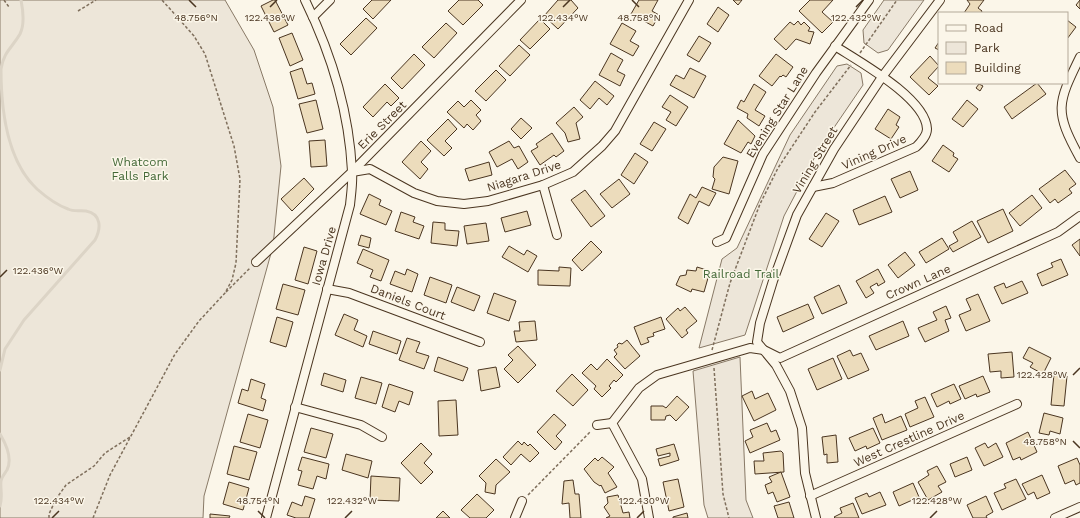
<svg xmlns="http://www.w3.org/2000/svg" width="1080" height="518" font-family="'Work Sans',sans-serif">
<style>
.green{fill:#ede6d9;stroke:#887966}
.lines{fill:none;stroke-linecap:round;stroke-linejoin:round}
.stream{stroke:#dcd4c6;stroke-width:3}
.building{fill:#ecdcbc;stroke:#4a3520}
.minor-casing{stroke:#4a3520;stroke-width:10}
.path{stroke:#7f6f5c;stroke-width:1.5;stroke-dasharray:3 2;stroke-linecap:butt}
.minor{stroke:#fbf6e9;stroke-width:8}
.ticks{fill:none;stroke:#4a3520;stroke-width:1.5}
.labels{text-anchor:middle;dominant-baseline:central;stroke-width:3;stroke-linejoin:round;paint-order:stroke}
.street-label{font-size:12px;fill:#4a3520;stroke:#fbf6e9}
.park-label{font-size:12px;fill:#436837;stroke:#fbf6e9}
.ticks-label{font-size:10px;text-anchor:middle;fill:#4a3520;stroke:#fbf6e9;stroke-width:3;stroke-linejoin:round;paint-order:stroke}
</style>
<rect width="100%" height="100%" fill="#fbf6e9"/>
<g class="green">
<path d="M0 0H225L254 50 273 107 281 166 273 246 204 496 203 518H0Z"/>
<path d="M884 0H924L888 50 878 53 864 43 863 30Z"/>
<path d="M847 64 861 73 863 85 818 151 784 216 745 335 699 348 722 259 737 248 790 135 837 66Z"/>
<path d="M740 357 746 500 753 518H708L704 505 693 371Z"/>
</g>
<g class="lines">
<g class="stream">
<path d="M0 370 5 349 24 320 95 240C101 229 102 214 86 211 80 210 74 212 68 209 57 205 46 197 37 189 6 160 1 109 1 69 4 51 12 48 20 34 25 24 23 10 21 0"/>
<path d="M0 434C6 444 13 458 7 470 5 473 2 476 1 481 0 489 3 496 0 506"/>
</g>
</g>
<g class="building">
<path d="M273 0H275L288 25 274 32 261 6Z"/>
<path d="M372 0H391L373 19 363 9Z"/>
<path d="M459 0H478L483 5 463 25 448 11Z"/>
<path d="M558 0H571L578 8 558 29 544 16Z"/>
<path d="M639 0H658L652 11 659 15 653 26 631 14Z"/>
<path d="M733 0H742L738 5Z"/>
<path d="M810 0H833L822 12 833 22 822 33 799 11Z"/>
<path d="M967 0H984L978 8 982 11 981 13H964L970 4Z"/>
<path d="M1080 0V9L1076 5Z"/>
<path d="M718 7 729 15 718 32 707 24Z"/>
<path d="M366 18 377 28 351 55 340 44Z"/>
<path d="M540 19 550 29 530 49 520 40Z"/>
<path d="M1067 20 1076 27 1067 39Z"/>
<path d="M798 21 801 25 804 22 810 28 808 31 814 32 810 44 796 39 786 50 774 39 790 22 794 25Z"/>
<path d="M446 23 457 33 434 58 422 47Z"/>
<path d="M622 23 636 31 630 41 639 46 633 56 610 44Z"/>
<path d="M292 33 303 60 290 66 279 38Z"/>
<path d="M699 36 711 43 699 62 687 55Z"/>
<path d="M939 42V50L935 48Z"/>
<path d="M519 45 530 55 510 76 499 66Z"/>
<path d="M611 53 623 60 617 71 625 75 620 86 599 75Z"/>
<path d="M414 54 425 65 402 89 391 78Z"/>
<path d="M776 54 793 67 786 77 783 75 781 77 780 76 772 86 759 76Z"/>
<path d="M930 56 939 66 928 78 938 86 929 95 910 77Z"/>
<path d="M302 68 307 84 312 83 315 94 298 99 290 72Z"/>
<path d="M690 68 706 76 694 98 670 85 676 75 684 79Z"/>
<path d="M496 70 506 80 486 101 475 91Z"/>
<path d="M595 81 614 96 607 105 599 98 590 109 580 100Z"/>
<path d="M1037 83 1046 94 1012 119 1004 107Z"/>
<path d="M385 84 399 98 391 106 387 102 373 117 363 107Z"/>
<path d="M754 84 766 92 755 110 765 116 759 126 747 118 748 114 737 108 741 100 744 102Z"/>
<path d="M979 84 983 86 980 91 976 88Z"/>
<path d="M670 95 688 107 676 126 666 120 671 112 662 107Z"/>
<path d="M316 100 323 129 307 133 299 104Z"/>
<path d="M471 100 481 110 476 115 481 121 473 130 467 124 464 128 447 112 458 101 464 107Z"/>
<path d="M967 100 978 109 963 127 952 119Z"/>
<path d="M574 107 583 117 576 123 580 139 568 142 565 133 556 123Z"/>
<path d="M888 109 900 117 896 125 899 127 891 139 875 129Z"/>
<path d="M521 118 532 128 521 139 511 129Z"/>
<path d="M448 119 457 129 445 141 452 148 444 156 427 140Z"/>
<path d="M738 120 755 136 751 144 748 142 741 153 724 144Z"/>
<path d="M654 122 666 129 652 151 640 144Z"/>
<path d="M552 133 564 151 556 157 554 155 540 165 531 151 538 147 536 144Z"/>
<path d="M325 140 327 166 311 167 309 141Z"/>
<path d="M421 141 431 151 421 162 428 169 420 179 402 162Z"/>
<path d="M509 141 514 148 519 146 528 162 518 169 512 159 497 167 489 152Z"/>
<path d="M943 145 954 153 953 156 958 159 949 172 932 161Z"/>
<path d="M635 153 648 162 634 184 621 175Z"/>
<path d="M723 157 738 161 729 194 712 189 715 179 713 177 714 167Z"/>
<path d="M489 162 492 175 469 181 465 169Z"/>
<path d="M1065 170 1076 184 1069 189 1072 193 1058 203 1055 199 1050 203 1039 189Z"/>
<path d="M910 171 918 190 900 198 891 179Z"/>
<path d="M304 178 314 189 292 211 281 199Z"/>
<path d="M619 179 630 194 612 208 600 194Z"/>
<path d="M702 187 716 193 709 206 699 201 688 224 678 218 690 194 696 198Z"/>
<path d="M585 190 605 216 591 227 571 200Z"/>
<path d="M369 194 381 200 379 205 392 211 386 225 360 214Z"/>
<path d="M1032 195 1042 208 1020 226 1009 213Z"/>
<path d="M885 196 892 212 859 225 853 210Z"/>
<path d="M1003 209 1013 231 988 243 977 221Z"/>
<path d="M527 211 531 225 505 232 501 218Z"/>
<path d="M401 212 415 217 413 222 424 226 419 239 395 231Z"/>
<path d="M826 213 839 221 822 247 809 239Z"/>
<path d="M972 221 981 237 953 252 949 246 958 241 953 232Z"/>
<path d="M433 222 445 223V230L459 231 457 246 431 243Z"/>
<path d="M486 223 489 241 467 244 464 226Z"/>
<path d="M361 235 371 238 369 248 358 245Z"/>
<path d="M942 238 949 249 926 263 919 252Z"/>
<path d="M1080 239V256L1072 245Z"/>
<path d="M591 241 602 252 582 271 572 260Z"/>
<path d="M509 246 524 255 527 250 537 256 528 272 502 257Z"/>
<path d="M304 247 317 251 308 284 295 280Z"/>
<path d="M363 249 389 260 381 281 370 277 373 270 357 263Z"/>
<path d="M905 252 915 265 898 278 888 265Z"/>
<path d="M1061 259 1068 275 1042 286 1037 274 1053 267 1051 263Z"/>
<path d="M559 267 571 268 570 286 538 285V270L559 271Z"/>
<path d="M697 267 710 271 704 292 692 289 691 292 676 285 680 276 686 275 687 270 696 271Z"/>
<path d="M407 269 418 274 412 292 390 284 395 271 405 275Z"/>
<path d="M878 269 885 282 878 286 877 283 870 287 874 293 866 298 856 281Z"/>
<path d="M430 277 452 285 446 303 424 295Z"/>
<path d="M1022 281 1028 293 1002 304 994 287 1004 283 1006 288Z"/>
<path d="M283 284 305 290 298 315 276 309Z"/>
<path d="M839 285 847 303 822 314 814 297Z"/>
<path d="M457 287 480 296 474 311 451 302Z"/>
<path d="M494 293 516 301 509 321 487 313Z"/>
<path d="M978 294 990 321 966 331 959 315 971 310 966 299Z"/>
<path d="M808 304 814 318 783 332 777 317Z"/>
<path d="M946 306 951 318 945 320 949 331 925 342 918 328 937 320 933 312Z"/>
<path d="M685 307 697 321 686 330 688 333 682 338 666 319 678 308 680 311Z"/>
<path d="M344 314 358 320 354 330 367 336 363 347 335 335Z"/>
<path d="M277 317 293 322 286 347 270 342Z"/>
<path d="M661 317 665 329 653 333 654 336 647 338 649 342 641 345 634 327Z"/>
<path d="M535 321 537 340 516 342 514 331H520L519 322Z"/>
<path d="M903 321 909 336 876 350 869 336Z"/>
<path d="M373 331 401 341 397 354 369 344Z"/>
<path d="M407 338 420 342 416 352 429 356 424 369 399 360Z"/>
<path d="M627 340 640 356 625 369 614 357 617 354 614 350 618 347 617 345 619 343 622 344Z"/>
<path d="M518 346 536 365 518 383 504 369 513 360 508 355Z"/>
<path d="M1029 347 1051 358 1043 374 1030 367 1033 363 1023 358Z"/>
<path d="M850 350 853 356 861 353 869 370 848 379 837 356Z"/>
<path d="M1012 352 1014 377 1001 378V371L990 372 988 354Z"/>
<path d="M438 357 468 368 463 381 434 371Z"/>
<path d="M833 358 842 379 817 390 808 369Z"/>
<path d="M607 359 623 375 616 382 614 380 609 386 611 388 602 397 594 389 596 386 582 373 591 364 597 370Z"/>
<path d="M496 367 500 387 481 391 478 370Z"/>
<path d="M324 373 346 380 343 392 321 385Z"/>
<path d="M572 374 588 390 573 406 556 391Z"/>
<path d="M1054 374 1067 376 1064 406 1051 405Z"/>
<path d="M983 376 990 392 977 397 976 394 965 399 959 386Z"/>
<path d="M361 377 382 383 376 404 355 398Z"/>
<path d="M251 379 265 384 261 398 266 400 263 411 238 403 242 389 248 391Z"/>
<path d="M389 384 413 392 409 405 399 401 395 412 382 407Z"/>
<path d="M954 384 961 399 950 404 949 401 937 407 931 394Z"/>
<path d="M752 391 755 399 768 393 776 410 754 421 742 396Z"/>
<path d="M677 396 689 407 676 421 670 415 666 416 665 420H651V406H663L666 408Z"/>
<path d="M925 397 934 417 910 427 905 414 918 408 915 401Z"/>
<path d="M456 400 458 435 439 436 438 401Z"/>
<path d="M1044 413 1063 418 1060 434 1050 431 1049 435 1039 433Z"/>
<path d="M248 414 268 420 260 448 240 442Z"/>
<path d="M554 414 566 425 556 436 562 442 555 450 537 432Z"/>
<path d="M882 414 885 423 901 416 907 430 882 440 873 418Z"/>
<path d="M767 423 771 432 776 430 780 440 750 453 745 441 753 437 750 430Z"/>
<path d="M311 428 333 434 326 458 304 452Z"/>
<path d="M873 428 880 443 867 449 866 446 855 451 849 438Z"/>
<path d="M1028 432 1037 452 1021 460 1020 457 1013 460 1006 443Z"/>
<path d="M836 435 838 462 827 463V454L824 455 822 437Z"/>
<path d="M518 441 522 445 524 442 528 446 530 444 539 453 530 462 521 454 511 465 503 457Z"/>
<path d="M421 443 432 454 424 463 433 472 421 484 401 463Z"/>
<path d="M985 443 988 448 996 443 1003 457 984 466 975 448Z"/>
<path d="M674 444 679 460 660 466 658 459 670 456V453L658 456 656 449Z"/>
<path d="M234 446 257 452 249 480 227 474Z"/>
<path d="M781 451 783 453 784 472 755 474 754 461H764L763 453Z"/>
<path d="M346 454 372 461 368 478 342 470Z"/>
<path d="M302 457 329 464 326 479 317 476 313 489 298 485 302 471 298 470Z"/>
<path d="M602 457 614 467 608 473 617 487 605 493 601 485 600 486 594 482 584 469 595 458 598 461Z"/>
<path d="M967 457 972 470 955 477 950 464Z"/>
<path d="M1077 458 1080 465V483L1076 485 1074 480 1065 484 1058 466Z"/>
<path d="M496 459 510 472 496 485 495 494 485 492 486 483 479 476Z"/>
<path d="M937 466 946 482 938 486 942 492 928 500 918 482 929 475 927 471Z"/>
<path d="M781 472 790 497 777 502 773 492 768 494 765 485 772 482 769 477Z"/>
<path d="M1042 475 1050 493 1037 499 1034 492 1028 495 1022 484Z"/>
<path d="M371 476 400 478 399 501 370 500Z"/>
<path d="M678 479 684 507 669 511 663 482Z"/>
<path d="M1016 479 1026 499 1002 510 994 493 1006 488 1004 484Z"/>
<path d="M573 480 575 494H579L581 518H570L569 503 562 504 564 481Z"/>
<path d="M229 482 249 488 243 510 223 504Z"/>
<path d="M913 483 919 497 899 506 893 492Z"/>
<path d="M880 492 886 505 862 514 855 498 867 493 869 497Z"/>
<path d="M477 494 494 510 486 518H470L461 510Z"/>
<path d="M618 495 623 513 629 512 630 518H606L610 516 604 507 608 503 607 497Z"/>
<path d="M305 496 315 499 309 518H296L287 515 292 502 302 506Z"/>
<path d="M986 496 993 512 986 516 987 518H973L967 505Z"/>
<path d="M789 502 794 518H778L774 506Z"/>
<path d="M853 503 859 518H835L834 517 842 513 840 508Z"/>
<path d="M443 511 450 518H436Z"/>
<path d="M687 513 688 518H673V517Z"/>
<path d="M210 514 230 516 229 518H210Z"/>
</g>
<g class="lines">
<defs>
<g id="minor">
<path d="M313 17 330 0"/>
<path d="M1080 57C1057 104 1054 111 1080 158"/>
<path d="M352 172 370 169 414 193 437 201 464 204 488 201 543 185 573 172 602 146 615 131 689 0"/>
<path d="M543 185 557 235"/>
<path d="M813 187 833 183 916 147C921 142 927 136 927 129 926 98 858 61 835 46"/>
<path d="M717 242 726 238 763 154 816 73 869 0"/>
<path d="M256 262 352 172 521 0"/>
<path d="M327 289 349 293 480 342"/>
<path d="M295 407 361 425 382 437"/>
<path d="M597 425 612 423"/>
<path d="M810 496 1017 404"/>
<path d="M266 518 350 205C351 194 353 182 352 171 349 111 331 53 305 0"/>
<path d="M515 518 522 501"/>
<path d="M649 518 642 479 612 423 639 388 657 375 750 348 764 350 780 358 1058 232 1080 216"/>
<path d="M816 518 805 473 802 428 790 391 776 365 757 342 760 323 773 281 797 215 834 149 882 77 940 0"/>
<path d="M1055 518 1080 507"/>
</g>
</defs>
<use href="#minor" class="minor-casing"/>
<g class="path">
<path d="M4 0 9 7"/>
<path d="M78 11 96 0"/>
<path d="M860 53 897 0"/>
<path d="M226 292 250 268"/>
<path d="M712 350 730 283 760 204 778 168 815 112 851 65"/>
<path d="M714 368 723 494 729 518"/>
<path d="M528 495 591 431"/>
<path d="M49 518V514L56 499 66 485 94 466 105 453 130 437"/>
<path d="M93 518 110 475 175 354 199 321 225 293 232 280 236 263 240 179 234 146 205 54 194 36 162 0"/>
</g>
<use href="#minor" class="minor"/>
</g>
<path class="ticks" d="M189 0 196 7M632 0 639 7M270 7 277 0M563 7 570 0M856 7 863 0M0 277 7 270M1073 375 1080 368M1073 441 1080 448M258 511 265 518M52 518 59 511M345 518 352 511M637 518 644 511M930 518 937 511"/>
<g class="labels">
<g class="street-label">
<text transform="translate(777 112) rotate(-58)">Evening Star Lane</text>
<text transform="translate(382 125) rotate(-45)">Erie Street</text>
<text transform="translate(874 152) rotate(-24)">Vining Drive</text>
<text transform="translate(815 160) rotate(-59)">Vining Street</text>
<text transform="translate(524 176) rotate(-18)">Niagara Drive</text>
<text transform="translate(324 256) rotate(-74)">Iowa Drive</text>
<text transform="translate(918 282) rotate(-24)">Crown Lane</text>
<text transform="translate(408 302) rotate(21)">Daniels Court</text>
<text transform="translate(909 439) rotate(-24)">West Crestline Drive</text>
</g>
<g class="park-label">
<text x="140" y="162">Whatcom<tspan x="140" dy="14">Falls Park</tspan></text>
<text x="741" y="274">Railroad Trail</text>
</g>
</g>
<g class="ticks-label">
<text x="196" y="21">48.756°N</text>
<text x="270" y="21">122.436°W</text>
<text x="563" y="21">122.434°W</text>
<text x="639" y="21">48.758°N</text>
<text x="856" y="21">122.432°W</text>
<text x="38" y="274">122.436°W</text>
<text x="1042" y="378">122.428°W</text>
<text x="1045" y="445">48.758°N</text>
<text x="59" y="504">122.434°W</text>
<text x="258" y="504">48.754°N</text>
<text x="352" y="504">122.432°W</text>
<text x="644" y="504">122.430°W</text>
<text x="937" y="504">122.428°W</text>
</g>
<rect x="938" y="12" width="130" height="72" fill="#fbf6e9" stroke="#b4a999"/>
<rect x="946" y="25" width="20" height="6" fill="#fbf6e9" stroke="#b4a999"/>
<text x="974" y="32" font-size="12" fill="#4a3520">Road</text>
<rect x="946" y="42" width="20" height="12" fill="#ede6d9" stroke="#b4a999"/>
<text x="974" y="52" font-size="12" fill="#4a3520">Park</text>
<rect x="946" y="62" width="20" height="12" fill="#ecdcbc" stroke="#b4a999"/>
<text x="974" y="72" font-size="12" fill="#4a3520">Building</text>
</svg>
